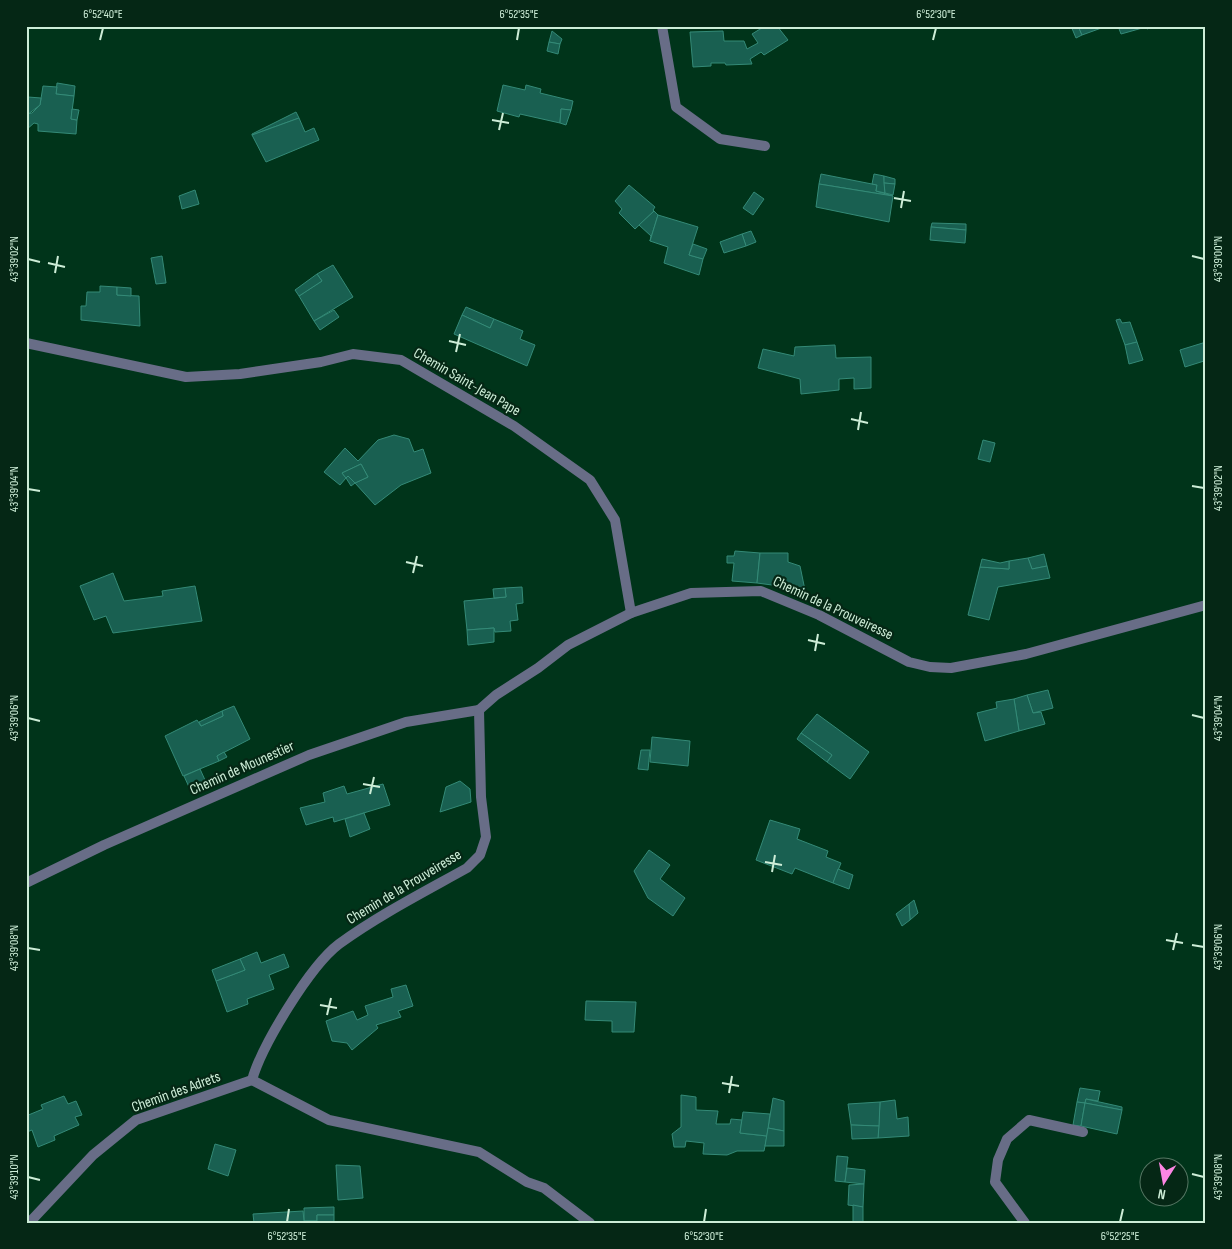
<svg xmlns="http://www.w3.org/2000/svg" width="1232" height="1249" font-family="'Sofia Sans Condensed',sans-serif">
<style>
.building{fill:#196051;stroke:#348a77}
.lines{fill:none;stroke-linecap:round;stroke-linejoin:round}
.minor{stroke:#686d87;stroke-width:10}
.ticks{fill:none;stroke:#cdedd7;stroke-width:2}
.labels{text-anchor:middle;dominant-baseline:central;stroke-width:4.5;stroke-linejoin:round;paint-order:stroke}
.street-label{font-size:15px;fill:#cdedd7;stroke:#052715}
.neatline{fill:none;stroke:#cdedd7;stroke-width:2}
.ticks-label{font-size:12px;text-anchor:middle;fill:#cdedd7}
</style>
<rect width="100%" height="100%" fill="#00341a"/>
<g class="building">
<path d="M765 26H777L788 40 764 55 761 52 750 59 752 64 726 65 725 63H711V66L693 67 690 32 723 31 724 41H744L747 49 758 43 752 34Z"/>
<path d="M1071 26H1078L1082 35 1076 38Z"/>
<path d="M1078 26H1107L1082 35Z"/>
<path d="M1118 26H1156L1147 29 1146 27 1121 34Z"/>
<path d="M552 31 562 39 560 44 549 42Z"/>
<path d="M549 42 560 44 558 54 547 51Z"/>
<path d="M57 83 75 86 74 96 56 94Z"/>
<path d="M503 85 525 90 526 85 541 89 540 93 573 101 571 110 561 109 560 123 520 114 519 117 497 111Z"/>
<path d="M43 86 57 87 56 94 74 96 71 119 77 120 76 134 38 131V124L34 123 26 130V114L32 113 40 105Z"/>
<path d="M28 97 41 98 40 105 27 115 26 99Z"/>
<path d="M72 109 79 110 77 120 71 119Z"/>
<path d="M561 109 571 110 566 125 560 123Z"/>
<path d="M296 112 299 118 252 135V134Z"/>
<path d="M299 118 305 132 314 128 319 140 266 162 252 135Z"/>
<path d="M821 174 877 185 876 191 893 196 819 184Z"/>
<path d="M874 174 884 176 885 193 876 191 877 185 872 184Z"/>
<path d="M884 176 895 179V184L884 183Z"/>
<path d="M884 183 895 184 893 195 885 193Z"/>
<path d="M819 184 893 196 889 222 816 207Z"/>
<path d="M629 185 655 207 653 210 654 211 635 229 619 213 622 209 615 201Z"/>
<path d="M195 190 199 204 182 209 179 196Z"/>
<path d="M754 192 764 199 753 215 743 208Z"/>
<path d="M654 211 658 215 650 241 651 236 639 225Z"/>
<path d="M658 215 698 227 689 255 703 259 699 275 664 263 668 247 650 241Z"/>
<path d="M932 223 966 224V230L931 227Z"/>
<path d="M931 227 966 230 965 243 930 240Z"/>
<path d="M751 231 756 242 746 246 742 234Z"/>
<path d="M742 234 746 246 724 253 720 242Z"/>
<path d="M693 244 707 249 703 259 689 255Z"/>
<path d="M162 256 166 283 156 284 151 258Z"/>
<path d="M333 265 353 297 314 321 299 296 322 281 317 274Z"/>
<path d="M317 274 322 281 299 296 295 290Z"/>
<path d="M100 286 117 287V295L139 296 140 326 81 320V306H86L87 292H100Z"/>
<path d="M117 287 131 288V296L117 295Z"/>
<path d="M466 307 494 319 490 328 462 315Z"/>
<path d="M334 310 339 317 320 330 314 321Z"/>
<path d="M462 315 490 328 494 319 523 331 520 339 535 345 527 366 454 334Z"/>
<path d="M1120 319 1122 323 1130 322 1137 342 1125 345 1116 320Z"/>
<path d="M1137 342 1143 360 1129 364 1125 345Z"/>
<path d="M1206 342V365L1204 361 1185 367 1180 350Z"/>
<path d="M835 345 836 358 871 357V388L854 389V378L839 379V390L801 394 800 379 758 368 763 349 794 356 795 347Z"/>
<path d="M394 435 409 439 414 452 423 449 431 473 401 485 375 505 355 483 368 477 361 464 342 473 346 478 340 485 324 472 345 448 358 461 378 440Z"/>
<path d="M983 440 995 443 990 462 978 459Z"/>
<path d="M361 464 368 477 355 483 348 476 346 478 342 473Z"/>
<path d="M348 476 355 483 351 486 346 478Z"/>
<path d="M735 551 760 553 757 583 732 581 734 563H727V556H734Z"/>
<path d="M760 553H788V562L800 566 806 595 787 587 757 583Z"/>
<path d="M1044 554 1047 566 1032 569 1028 558Z"/>
<path d="M1028 558 1032 569 1047 566 1050 578 998 587 989 620 968 615 980 567 1009 569V561Z"/>
<path d="M982 559 1000 563 1009 561V569L980 567Z"/>
<path d="M113 573 124 601 163 596 162 591 195 586 202 621 113 633 106 616 94 620 80 586Z"/>
<path d="M522 587 523 603 516 604 518 620 510 621 511 631 495 632 494 628 467 630 464 601 506 597 505 588Z"/>
<path d="M505 588 506 597 494 598 493 589Z"/>
<path d="M494 628V642L468 645 467 630Z"/>
<path d="M1048 690 1053 708 1033 713 1027 695Z"/>
<path d="M1027 695 1033 713 1041 712 1045 724 1019 731 1014 699Z"/>
<path d="M1014 699 1019 731 985 741 977 713 997 708 996 702Z"/>
<path d="M234 706 250 739 217 756 219 761 183 776 165 736 197 720 201 726 223 716 222 711Z"/>
<path d="M222 711 223 716 201 726 199 722Z"/>
<path d="M817 714 869 752 850 779 827 762 832 755 801 733Z"/>
<path d="M801 733 832 755 827 762 797 739Z"/>
<path d="M652 737 690 741 688 766 650 762Z"/>
<path d="M641 750H650L648 770 638 769Z"/>
<path d="M224 752 227 757 219 761 217 756Z"/>
<path d="M200 769 205 780 189 787 184 776Z"/>
<path d="M460 781 470 789 471 802 440 812 446 787Z"/>
<path d="M383 784 390 805 334 822 333 817 306 825 300 808 325 802 323 793 344 786 347 794Z"/>
<path d="M364 813 370 829 350 837 345 819Z"/>
<path d="M770 820 800 829 797 839 828 851 826 857 841 863 833 883 795 868 792 874 756 860Z"/>
<path d="M649 850 670 865 660 879 685 898 673 916 648 898 634 871Z"/>
<path d="M838 869 853 875 849 889 833 883Z"/>
<path d="M914 900 918 913 910 920 909 904Z"/>
<path d="M909 904 910 920 902 926 896 914Z"/>
<path d="M257 952 261 963 284 954 289 967 269 975 274 989 247 999 248 1004 227 1012 216 981 245 970 240 959Z"/>
<path d="M240 959 245 970 216 981 212 970Z"/>
<path d="M406 985 413 1006 398 1011 401 1017 376 1025 378 1028 352 1050 347 1043 332 1041 326 1021 353 1011 357 1020 368 1015 365 1006 393 997 391 989Z"/>
<path d="M586 1001 636 1002 634 1032H612V1021L585 1020Z"/>
<path d="M1080 1088 1100 1091 1098 1101 1086 1099 1085 1103 1077 1102Z"/>
<path d="M681 1095 696 1097V1110L718 1111 716 1124H730L731 1119 742 1120 740 1133 767 1136 764 1151H737L727 1155 703 1154 704 1143 686 1141 685 1147H674L672 1134 681 1127Z"/>
<path d="M64 1096 68 1104 76 1101 82 1115 75 1117 79 1125 54 1136 55 1140 38 1147 32 1130 27 1132 26 1116 43 1109 41 1105Z"/>
<path d="M773 1098 784 1101V1131L768 1128Z"/>
<path d="M1086 1099 1122 1107V1110L1085 1103Z"/>
<path d="M895 1100 897 1119 908 1117 909 1136 878 1138 880 1102Z"/>
<path d="M880 1102 879 1126 851 1125 848 1104Z"/>
<path d="M1077 1102 1085 1103 1081 1126 1073 1125Z"/>
<path d="M1085 1103 1122 1110 1117 1134 1081 1126Z"/>
<path d="M743 1112 770 1114 767 1136 740 1133Z"/>
<path d="M851 1125 879 1126 878 1138 852 1139Z"/>
<path d="M768 1128 784 1131V1146H765Z"/>
<path d="M215 1144 236 1150 228 1176 208 1169Z"/>
<path d="M837 1156 848 1157 845 1182 835 1181Z"/>
<path d="M336 1165 360 1166 363 1198 338 1200Z"/>
<path d="M847 1168 865 1170 864 1184 845 1182Z"/>
<path d="M864 1184 863 1207 848 1205 849 1185Z"/>
<path d="M853 1205 863 1207V1223H853Z"/>
<path d="M334 1207V1215H317V1221H304V1208Z"/>
<path d="M303 1211 304 1221H317V1215H334V1223H254L253 1214Z"/>
</g>
<g class="lines">
<g class="minor">
<path d="M662 26 676 107 720 139 765 146"/>
<path d="M26 343 186 377 240 374 321 362 353 354 401 360 514 426 590 480 615 520 631 613"/>
<path d="M26 883 104 845 309 755 406 722 479 710"/>
<path d="M252 1080C262 1045 310 966 339 944 379 915 424 892 467 868L480 855 486 837 481 797 479 710 496 695 538 668 568 645 631 613 691 593 761 591 819 615 909 662 930 667 951 668 1026 654 1206 605"/>
<path d="M252 1080 329 1120 479 1152 527 1182 544 1188 590 1223"/>
<path d="M29 1223 93 1155 136 1120 252 1080"/>
<path d="M1025 1223 995 1182 998 1160 1007 1139 1029 1120 1083 1132"/>
</g>
</g>
<path class="ticks" d="M100 40 103 28M517 40 519 28M933 40 936 28M492 120 509 123M499 130 503 113M894 198 911 201M901 208 904 191M1192 256 1204 259M28 259 40 262M48 263 65 267M55 273 58 256M449 341 466 345M456 352 460 334M851 419 868 423M858 430 861 412M1192 486 1204 488M28 489 40 491M406 562 423 566M413 573 417 556M808 640 825 644M815 651 818 634M1192 715 1204 718M28 718 40 721M363 784 380 787M370 794 374 777M765 862 782 865M772 872 775 855M1166 940 1183 943M1192 945 1204 947M28 948 40 950M1173 950 1177 933M320 1005 337 1008M327 1015 331 998M722 1083 739 1086M729 1093 732 1076M1192 1174 1204 1177M28 1177 40 1180M287 1222 289 1209M704 1222 706 1209M1120 1222 1123 1209"/>
<g class="labels">
<g class="street-label">
<text transform="translate(467 382) rotate(30)">Chemin Saint-Jean Pape</text>
<text transform="translate(833 608) rotate(25)">Chemin de la Prouveiresse</text>
<text transform="translate(242 768) rotate(-24)">Chemin de Mounestier</text>
<text transform="translate(404 887) rotate(-31)">Chemin de la Prouveiresse</text>
<text transform="translate(176 1092) rotate(-20)">Chemin des Adrets</text>
</g>
</g>
<rect width="1232" height="1249" fill="none" stroke="#052715" stroke-width="55"/>
<g transform="translate(1164 1182) rotate(191)"><circle r="24" fill="#052715" stroke="#557663"/>
<path d="M0-4L9 19L0 12L-9 19Z" fill="#fc86e3"/>
<text y="-8" font-size="14" font-weight="bold" text-anchor="middle" fill="#cdedd7">N</text>
</g>
<rect x="28" y="28" width="1176" height="1194" class="neatline"/>
<g class="ticks-label">
<text x="103" y="18">6°52'40"E</text>
<text x="519" y="18">6°52'35"E</text>
<text x="936" y="18">6°52'30"E</text>
<text transform="translate(1218 259) rotate(-90)" y="4">43°39'00"N</text>
<text transform="translate(14 259) rotate(-90)" y="4">43°39'02"N</text>
<text transform="translate(1218 488) rotate(-90)" y="4">43°39'02"N</text>
<text transform="translate(14 489) rotate(-90)" y="4">43°39'04"N</text>
<text transform="translate(1218 718) rotate(-90)" y="4">43°39'04"N</text>
<text transform="translate(14 718) rotate(-90)" y="4">43°39'06"N</text>
<text transform="translate(1218 947) rotate(-90)" y="4">43°39'06"N</text>
<text transform="translate(14 948) rotate(-90)" y="4">43°39'08"N</text>
<text transform="translate(1218 1177) rotate(-90)" y="4">43°39'08"N</text>
<text transform="translate(14 1177) rotate(-90)" y="4">43°39'10"N</text>
<text x="287" y="1240">6°52'35"E</text>
<text x="704" y="1240">6°52'30"E</text>
<text x="1120" y="1240">6°52'25"E</text>
</g>
</svg>
